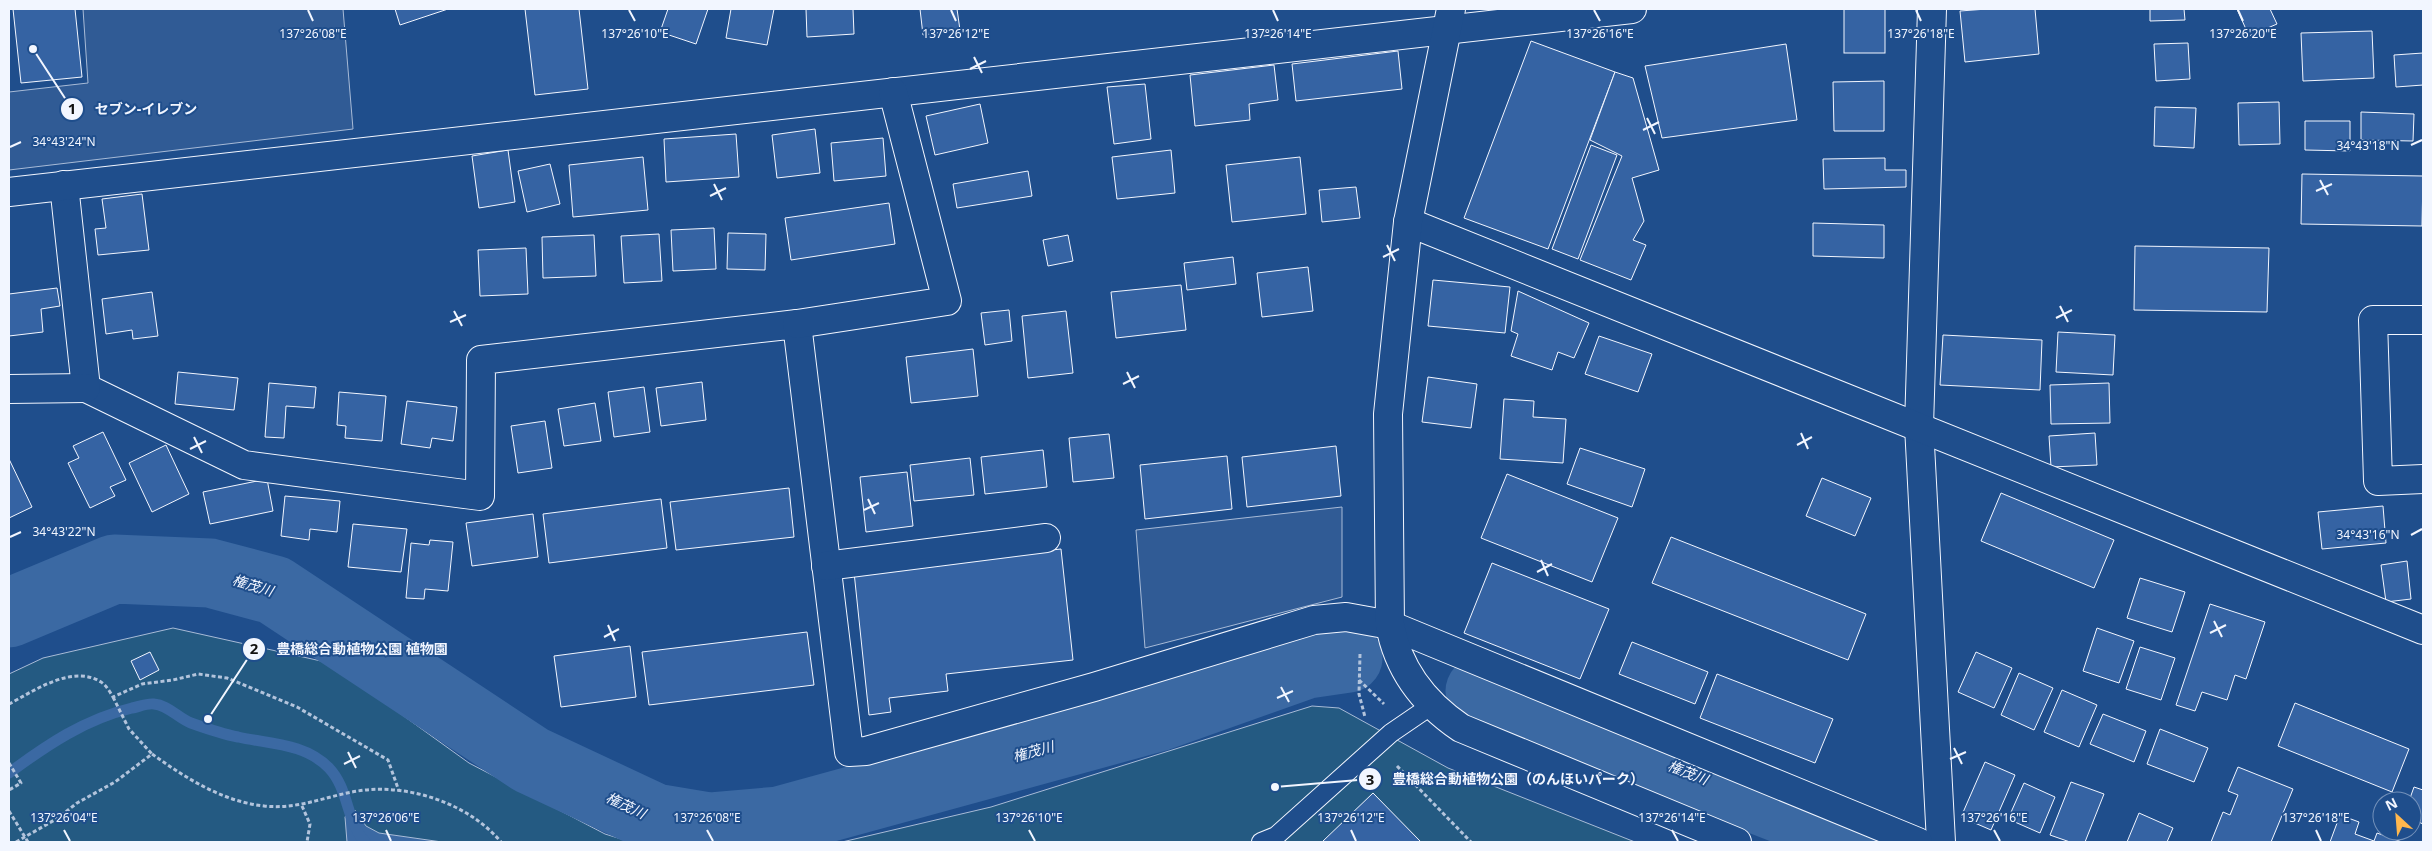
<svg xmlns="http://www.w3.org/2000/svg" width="2432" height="851" font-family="'Noto Sans','Noto Sans JP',sans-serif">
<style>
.green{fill:#245a82;stroke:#a8bbd7}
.parking{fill:#305b95;stroke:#a8bbd7}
.water{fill:#3b69a3;stroke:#a8bbd7}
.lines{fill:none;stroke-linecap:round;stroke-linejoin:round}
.stream{stroke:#3b69a3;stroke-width:11}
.river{stroke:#3b69a3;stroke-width:69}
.building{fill:#3563a3;stroke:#f2f6ff}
.lane-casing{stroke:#f2f6ff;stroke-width:20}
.street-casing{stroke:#f2f6ff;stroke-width:30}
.secondary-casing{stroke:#f2f6ff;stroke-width:30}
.path{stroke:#b3c4dc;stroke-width:3;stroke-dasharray:4 2.5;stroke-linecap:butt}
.lane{stroke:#1f4e8c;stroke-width:18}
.street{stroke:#1f4e8c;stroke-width:28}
.secondary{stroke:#1f4e8c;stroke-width:28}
.ticks{fill:none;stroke:#f2f6ff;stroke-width:2}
.labels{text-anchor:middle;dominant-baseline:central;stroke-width:4;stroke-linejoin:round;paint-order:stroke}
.water-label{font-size:14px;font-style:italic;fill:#f2f6ff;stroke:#1f4e8c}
.ticks-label{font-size:12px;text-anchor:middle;fill:#f2f6ff;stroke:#1f4e8c;stroke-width:4;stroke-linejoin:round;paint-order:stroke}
.leader{fill:none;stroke:#f2f6ff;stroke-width:2}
.callout-dot{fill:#f2f6ff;stroke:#1f4e8c;stroke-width:2}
.mark-label{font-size:15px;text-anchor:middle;font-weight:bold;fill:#111}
.callout-label{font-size:14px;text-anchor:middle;font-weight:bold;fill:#f2f6ff;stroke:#1f4e8c;stroke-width:4;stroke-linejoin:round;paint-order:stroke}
</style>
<rect width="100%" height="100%" fill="#1f4e8c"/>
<g class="green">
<path d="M173 628 330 663 469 763 605 834 631 842H9V674L43 658Z"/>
<path d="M1312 706 1339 708 1448 768 1635 842H842L991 807Z"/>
</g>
<g class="parking">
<path d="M83 9H343L353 129 9 170V92L88 83Z"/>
<path d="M1342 507V597L1145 648 1136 530Z"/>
</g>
<path class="water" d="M350 810 356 811 366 826 379 833 442 842H347L345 817Z"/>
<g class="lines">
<path class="stream" d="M9 773C47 745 85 719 132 708 138 707 147 703 154 704 168 705 178 718 191 723 205 728 222 734 238 737 269 744 305 743 329 768 349 789 346 821 365 842"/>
<g class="river">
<path d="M9 613 114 569 210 573 274 590 531 760 655 818 709 827 779 821 1158 717 1307 664 1348 658"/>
<path d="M1480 691 1867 842"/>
</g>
</g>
<g class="building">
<path d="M13 9H75L82 77 21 83Z"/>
<path d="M395 9H448L400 25Z"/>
<path d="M525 9H579L588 89 535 95Z"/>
<path d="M668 9H708L696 44 660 32Z"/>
<path d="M731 9H774L767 45 726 38Z"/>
<path d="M806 9H853L854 34 807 37Z"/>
<path d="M920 9H957L960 30 923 35Z"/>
<rect x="1844" y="9" width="41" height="44"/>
<path d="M1987 9H2035L2039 54 1965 62 1960 11Z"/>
<path d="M2150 9H2184L2185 20 2150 21Z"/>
<path d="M2237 9H2270L2277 24 2249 36Z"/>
<path d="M2372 31 2374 78 2303 81 2301 33Z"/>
<path d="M1531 41 1615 72 1548 249 1464 218Z"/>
<path d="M2188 43 2190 79 2156 81 2154 44Z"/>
<path d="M1786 44 1797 120 1662 138 1645 66Z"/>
<path d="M1398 51 1402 89 1296 101 1292 64Z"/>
<path d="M2423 53V85L2396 87 2394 55Z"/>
<path d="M1274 65 1278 100 1249 104 1250 120 1195 126 1190 75Z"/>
<path d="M1615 72 1633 78 1659 170 1632 178 1644 221 1633 240 1646 245 1631 280 1580 260 1622 156 1590 140Z"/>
<path d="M1884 81V131H1834L1833 82Z"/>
<path d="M1145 84 1151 139 1114 144 1107 87Z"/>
<path d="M2279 102 2280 144 2239 145 2238 103Z"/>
<path d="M980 104 988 143 935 155 926 116Z"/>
<path d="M2155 107 2196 108 2194 148 2154 146Z"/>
<path d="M2361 112 2414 114 2413 141 2361 140Z"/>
<path d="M2305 121H2350V151L2305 150Z"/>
<path d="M815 129 820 173 777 178 772 135Z"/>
<path d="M736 134 739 177 666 182 664 139Z"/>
<path d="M883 138 886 176 834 181 831 143Z"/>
<path d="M1591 145 1617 155 1578 259 1552 249Z"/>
<path d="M508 150 515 202 479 208 472 156Z"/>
<path d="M1171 150 1175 193 1117 199 1112 157Z"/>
<path d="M643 157 648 210 573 217 569 165Z"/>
<path d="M1300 157 1306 214 1232 222 1226 165Z"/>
<path d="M1885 158V170H1906V187L1824 189 1823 159Z"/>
<path d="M550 164 560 204 527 212 518 171Z"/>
<path d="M1028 171 1032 196 957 208 953 184Z"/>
<path d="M2302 174 2423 176 2422 226 2301 224Z"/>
<path d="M1356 187 1360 218 1322 222 1319 190Z"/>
<path d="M142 194 149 250 98 255 95 229 106 228 102 199Z"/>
<path d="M889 203 895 244 791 260 785 218Z"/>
<path d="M1813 223 1884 225V258L1813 256Z"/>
<path d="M714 228 716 269 673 271 671 230Z"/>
<path d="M728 233 766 234 765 270 727 269Z"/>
<path d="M659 234 662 281 624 283 621 236Z"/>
<path d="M594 235 596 276 543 278 542 237Z"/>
<path d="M1068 235 1073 261 1048 266 1043 240Z"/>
<path d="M2135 246 2269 248 2267 312 2134 310Z"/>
<path d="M526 248 528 294 480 296 478 250Z"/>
<path d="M1233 257 1236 284 1187 290 1184 263Z"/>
<path d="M1308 267 1313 311 1262 317 1257 273Z"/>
<path d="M1433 280 1510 287 1505 333 1428 326Z"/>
<path d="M1181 285 1186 330 1116 338 1111 292Z"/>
<path d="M57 288 60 306 41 309 43 332 9 336V294Z"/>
<path d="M1518 291 1589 323 1574 358 1558 352 1552 370 1511 356 1518 334 1511 331Z"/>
<path d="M152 292 158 336 133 339 132 330 106 334 102 299Z"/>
<path d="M1009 310 1012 341 985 345 981 313Z"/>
<path d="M1066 311 1073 373 1028 378 1022 316Z"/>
<path d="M2058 332 2115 335 2113 375 2056 372Z"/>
<path d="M1943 335 2042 340 2040 390 1940 385Z"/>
<path d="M1599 336 1652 354 1638 392 1585 374Z"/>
<path d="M973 349 978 396 911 403 906 357Z"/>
<path d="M178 372 238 378 234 410 175 404Z"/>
<path d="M1428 377 1477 384 1471 428 1422 422Z"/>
<path d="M702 382 706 420 661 426 656 388Z"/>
<path d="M269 383 316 387 314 408 286 406 284 438 265 437Z"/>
<path d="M2109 383 2110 423 2051 424 2050 385Z"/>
<path d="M644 387 650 432 614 437 608 392Z"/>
<path d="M339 392 386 396 382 441 345 438 346 426 337 425Z"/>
<path d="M1504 399 1534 401 1533 417 1566 419 1563 463 1500 459Z"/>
<path d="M407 401 457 407 453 441 432 438 430 448 401 444Z"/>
<path d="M595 403 601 441 564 446 558 409Z"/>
<path d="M545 421 552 468 518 473 511 426Z"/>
<path d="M103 432 126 480 110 487 115 496 90 508 68 463 79 458 73 446Z"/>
<path d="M2095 433 2097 465 2051 467 2049 436Z"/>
<path d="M1109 434 1114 478 1073 482 1069 438Z"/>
<path d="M166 445 189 494 152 512 129 463Z"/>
<path d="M1336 446 1341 496 1247 507 1242 457Z"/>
<path d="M1580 448 1645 469 1632 507 1567 484Z"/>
<path d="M1043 450 1047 487 985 494 981 457Z"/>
<path d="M1227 456 1232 509 1145 519 1140 465Z"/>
<path d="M970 458 974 495 914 501 910 465Z"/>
<path d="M9 459 32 507 9 518Z"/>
<path d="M907 472 913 526 866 532 860 477Z"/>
<path d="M1507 474 1618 518 1592 582 1481 538Z"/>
<path d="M1822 478 1871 498 1855 536 1806 516Z"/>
<path d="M267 479 273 511 210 524 203 492Z"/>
<path d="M789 488 794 537 676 550 670 502Z"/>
<path d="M2001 493 2114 540 2094 588 1981 541Z"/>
<path d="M285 496 340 501 337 532 310 529 309 540 281 536Z"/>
<path d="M661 499 667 548 549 563 543 514Z"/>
<path d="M2383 506 2386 543 2322 549 2318 512Z"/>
<path d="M533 514 538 557 472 566 466 523Z"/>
<path d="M353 524 407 529 401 572 348 567Z"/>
<path d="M1671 537 1866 614 1848 660 1652 583Z"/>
<path d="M430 540 453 542 448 591 425 589 424 599 406 598 411 543 429 545Z"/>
<path d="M1061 549 1073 660 946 674 948 691 889 698 891 712 869 715 854 572Z"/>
<path d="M2407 561 2411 599 2386 602 2381 565Z"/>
<path d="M1492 563 1609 609 1580 679 1464 633Z"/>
<path d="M2140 578 2185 592 2172 632 2127 618Z"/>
<path d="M2210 604 2265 622 2246 679 2235 675 2227 700 2202 692 2195 711 2176 705Z"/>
<path d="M2097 628 2134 641 2119 683 2083 671Z"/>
<path d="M807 632 814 685 649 705 642 652Z"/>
<path d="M1632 642 1708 672 1695 704 1619 674Z"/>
<path d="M630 646 636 697 561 707 554 656Z"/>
<path d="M2140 647 2175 658 2161 700 2126 689Z"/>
<path d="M150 652 159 670 140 680 131 661Z"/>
<path d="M1976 652 2012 668 1994 708 1958 692Z"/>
<path d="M2019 673 2053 688 2034 730 2001 715Z"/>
<path d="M1717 674 1833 719 1815 763 1700 718Z"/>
<path d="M2062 690 2097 705 2079 747 2044 732Z"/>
<path d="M2295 703 2409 749 2392 792 2278 746Z"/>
<path d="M2103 714 2146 731 2134 762 2090 744Z"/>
<path d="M2160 729 2208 748 2194 782 2147 764Z"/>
<path d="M1985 762 2015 775 1991 830 1961 817Z"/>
<path d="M2238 767 2293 789 2271 842H2211L2223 812 2230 815 2238 795 2228 791Z"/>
<path d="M2071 782 2104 794 2085 842H2070L2050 835Z"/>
<path d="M2024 783 2055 797 2040 833 2008 819Z"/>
<path d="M2414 787 2423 790V824L2412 819V801H2409Z"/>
<path d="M1373 793 1421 842H1322Z"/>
<path d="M2139 813 2173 828 2167 842H2127Z"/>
<path d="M2340 815 2359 822 2355 834 2374 841 2377 833 2402 842H2330Z"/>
</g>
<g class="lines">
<defs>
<path id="lane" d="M1261 842 1276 836 1391 733 1432 705"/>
<g id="street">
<path d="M1932 9 1919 426 1941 842"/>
<path d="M64 185 86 388 244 465 480 496 481 360 797 324 849 752 866 751 1094 687 1314 620 1346 617 1390 625 1918 842"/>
<path d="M9 192 1632 9"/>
<path d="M1408 222 2423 630"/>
<path d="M2423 320H2373L2378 481 2423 479"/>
<path d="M797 324 947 301 893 92"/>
<path d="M9 389 86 388"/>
<path d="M826 566 1046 538"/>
</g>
<path id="secondary" d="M1451 9 1408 222 1388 414 1390 625C1398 669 1424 703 1461 728L1737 842"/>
</defs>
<use href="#lane" class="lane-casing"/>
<use href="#street" class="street-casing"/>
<use href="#secondary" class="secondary-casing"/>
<g class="path">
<path d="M1360 654 1359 694 1365 717"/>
<path d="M1359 680 1384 704"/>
<path d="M113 697 129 729 152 754"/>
<path d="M9 704C34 691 72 664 101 682 106 685 110 692 113 697L142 684 173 680 198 674 227 678 297 707 388 760 399 791"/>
<path d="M9 763 21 783 9 790"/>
<path d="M1397 766 1471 842"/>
<path d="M302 806 310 824 307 842"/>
<path d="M9 811 28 842"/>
<path d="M16 842 58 818 77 803 115 782 152 754C186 778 221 801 264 806 301 810 330 794 365 790 413 785 470 805 501 842"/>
</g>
<use href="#lane" class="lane"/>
<use href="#street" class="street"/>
<use href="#secondary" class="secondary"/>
</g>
<path class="ticks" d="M308 10 313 21M629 10 635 21M951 10 956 21M1273 10 1278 21M1594 10 1600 21M1916 10 1921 21M2238 10 2243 21M974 57 982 73M970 69 986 61M1647 118 1655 134M1643 130 1659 122M2411 145 2422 140M10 147 21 142M2320 180 2328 195M714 184 722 200M2316 191 2332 184M710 196 726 188M1387 245 1395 261M1383 257 1399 249M2060 306 2068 322M454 311 462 326M2056 318 2072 310M450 322 466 315M1127 372 1135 388M1123 384 1139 376M1801 433 1808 449M194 437 202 453M1797 445 1812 437M190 449 206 441M868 499 875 514M864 510 879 503M2411 535 2422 529M10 537 21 532M1541 560 1548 576M1537 572 1552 564M2214 621 2222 637M608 625 615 641M2210 633 2226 625M604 637 619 629M1281 687 1289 702M1277 698 1293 691M1954 748 1962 764M348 752 356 768M1950 759 1966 752M344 764 360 756M64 830 70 841M386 830 391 841M707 830 713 841M1029 830 1035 841M1351 830 1356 841M1672 830 1678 841M1994 830 2000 841M2316 830 2321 841"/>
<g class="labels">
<g class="water-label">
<text transform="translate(253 585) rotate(17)">権茂川</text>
<text transform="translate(1033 751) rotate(-15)">権茂川</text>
<text transform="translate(1688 772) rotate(21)">権茂川</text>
<text transform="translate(626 805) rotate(25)">権茂川</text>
</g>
</g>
<g class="ticks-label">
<text x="313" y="38">137°26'08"E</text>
<text x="635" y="38">137°26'10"E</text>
<text x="956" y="38">137°26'12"E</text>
<text x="1600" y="38">137°26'16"E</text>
<text x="1921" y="38">137°26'18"E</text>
<text x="2243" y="38">137°26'20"E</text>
<text x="1278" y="38">137°26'14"E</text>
<text x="64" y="146">34°43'24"N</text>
<text x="2368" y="150">34°43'18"N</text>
<text x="64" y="536">34°43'22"N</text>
<text x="2368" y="539">34°43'16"N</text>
<text x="64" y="822">137°26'04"E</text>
<text x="386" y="822">137°26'06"E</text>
<text x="707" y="822">137°26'08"E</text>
<text x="1029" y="822">137°26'10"E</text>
<text x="1351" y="822">137°26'12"E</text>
<text x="1672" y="822">137°26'14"E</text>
<text x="1994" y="822">137°26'16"E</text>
<text x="2316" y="822">137°26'18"E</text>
</g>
<path class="leader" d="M33 49L72 109M208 719L254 649M1275 787L1370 779"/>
<g class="callout-dot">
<circle cx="33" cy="49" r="5"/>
<circle cx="208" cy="719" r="5"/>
<circle cx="1275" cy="787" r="5"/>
<circle cx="72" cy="109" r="12"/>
<circle cx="254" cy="649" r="12"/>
<circle cx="1370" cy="779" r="12"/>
</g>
<g class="mark-label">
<text x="72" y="114">1</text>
<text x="254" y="654">2</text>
<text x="1370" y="785">3</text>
</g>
<g class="callout-label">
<text x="146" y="114">セブン-イレブン</text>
<text x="362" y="654">豊橋総合動植物公園 植物園</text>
<text x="1518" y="784">豊橋総合動植物公園（のんほいパーク）</text>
</g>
<rect width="2432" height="851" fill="none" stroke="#f2f6ff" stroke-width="20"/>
<g transform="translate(2397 816) rotate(334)"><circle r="24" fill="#1f4e8c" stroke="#7391ba"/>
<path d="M0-4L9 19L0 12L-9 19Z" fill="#ffb74d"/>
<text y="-8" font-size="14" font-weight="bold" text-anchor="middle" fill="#f2f6ff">N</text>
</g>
</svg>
